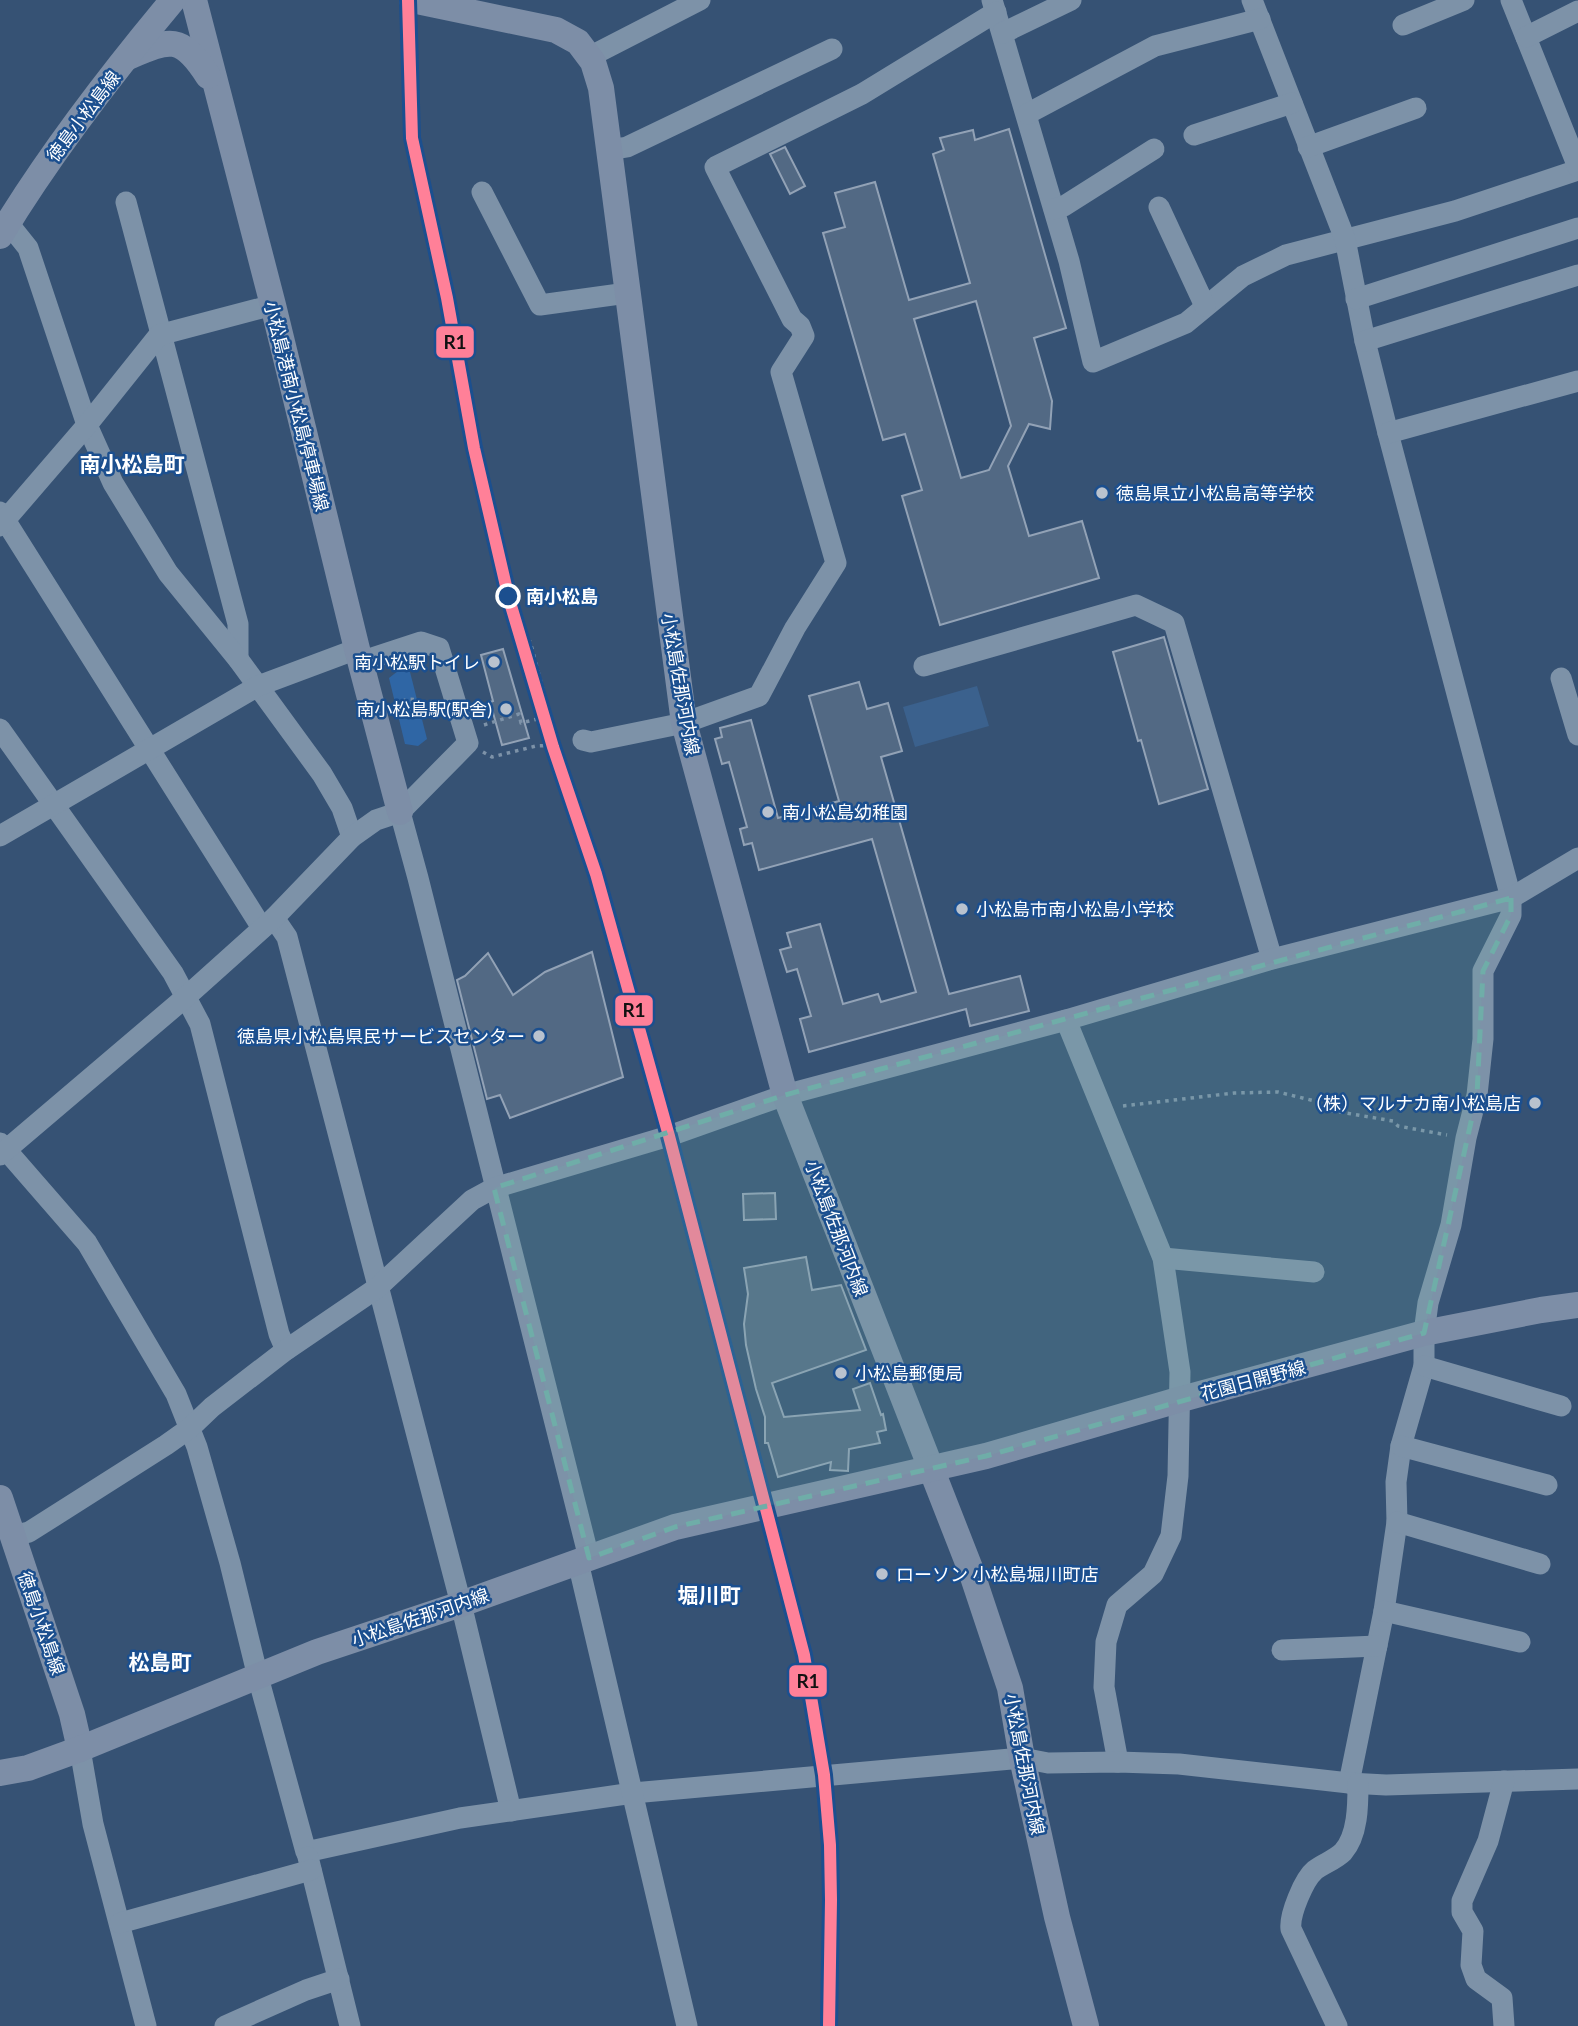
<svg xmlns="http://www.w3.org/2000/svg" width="1578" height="2026" font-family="Lato,'Noto Sans JP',sans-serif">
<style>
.green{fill:#2f66a5}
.water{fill:#3b618d}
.building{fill:#526984;stroke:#92a2b6;stroke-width:2;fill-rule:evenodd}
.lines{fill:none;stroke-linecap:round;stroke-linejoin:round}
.path{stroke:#7d92a8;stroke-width:3.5;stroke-dasharray:3.5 5;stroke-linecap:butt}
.minor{stroke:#7d92a8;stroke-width:21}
.major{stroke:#7d8ea7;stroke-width:26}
.rail-1-casing{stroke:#1b4f8f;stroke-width:18}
.rail-1{stroke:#ff8098;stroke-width:12}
.marked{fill:#6fada8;fill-opacity:0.2;stroke:#6fada8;stroke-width:5;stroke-dasharray:14 9;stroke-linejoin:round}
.poi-dot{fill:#b9c2ce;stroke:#1b4f8f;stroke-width:2.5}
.stop-dot{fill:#1b4f8f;stroke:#fff;stroke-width:3.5}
.labels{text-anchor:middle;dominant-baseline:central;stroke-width:5;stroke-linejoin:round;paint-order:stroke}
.street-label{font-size:18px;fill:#fff;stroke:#1b4f8f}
.poi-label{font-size:18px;fill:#fff;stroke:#1b4f8f;text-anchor:start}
.stop-label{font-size:18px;font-weight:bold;fill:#fff;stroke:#1b4f8f;text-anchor:start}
.quarter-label{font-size:21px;font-weight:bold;fill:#fff;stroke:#1b4f8f}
.line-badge{stroke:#1b4f8f;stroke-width:2.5}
.pale-badge-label{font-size:19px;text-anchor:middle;font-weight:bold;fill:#111}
</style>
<rect width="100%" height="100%" fill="#365274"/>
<path class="green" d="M398 671 410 672 427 739 418 746 405 744 389 678Z"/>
<path class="water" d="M977 686 989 726 915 747 903 707Z"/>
<g class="building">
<path d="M1009 129 1066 328 1034 338 1052 401 1050 429 1029 424 1008 466 1029 536 1082 521 1099 578 940 625 902 496 922 490 905 434 883 440 823 233 845 227 835 193 875 182 909 300 970 283 933 154 944 150 940 138 973 130 975 140ZM976 301 1011 426 989 470 961 478 914 319Z"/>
<path d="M785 147 805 186 790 194 770 154Z"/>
<path d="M1164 637 1208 789 1159 804 1141 740 1138 741 1113 652Z"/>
<path d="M503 649 529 738 502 745 490 702 493 701 481 655Z"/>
<path d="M859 682 867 709 888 703 902 751 881 757 949 994 1020 976 1029 1011 970 1026 966 1009 809 1052 800 1019 811 1016 797 969 787 972 780 950 791 947 787 933 820 924 843 1004 878 994 881 1002 916 992 872 839 759 870 752 843 744 845 740 829 747 827 729 762 722 764 715 739 722 737 720 728 751 720 778 818 839 801 809 696Z"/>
<path d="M592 952 623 1077 510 1118 500 1095 487 1099 457 980 465 976 488 953 513 995 545 972Z"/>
<path d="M775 1193 776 1219 744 1220 743 1194Z"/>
<path d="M806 1257 812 1290 841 1285 866 1350 772 1383 784 1417 860 1410 853 1389 870 1383 881 1415 883 1414 886 1430 877 1432 880 1443 849 1449 848 1471 830 1470 831 1462 778 1477 768 1443H765V1417L756 1389 746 1345 744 1324 748 1294 744 1268Z"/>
</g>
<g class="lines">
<g class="path">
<path d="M396 707C403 700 407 698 417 700"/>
<path d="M484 725 519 714 521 723 550 716 530 641"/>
<path d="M483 752 492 757 536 746 563 745"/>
<path d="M1123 1106 1234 1093 1278 1092 1315 1101 1328 1110 1393 1121 1398 1126 1447 1135"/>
</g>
<g class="minor">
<path d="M992 0 1069 261 1093 362 1186 323 1243 276 1286 255 1455 211 1578 170"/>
<path d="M1252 0 1345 239 1365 341 1388 433 1511 898V915L1483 971V1039L1477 1095 1466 1138 1451 1225 1428 1303 1424 1333V1366L1401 1446 1396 1482 1397 1522 1384 1611 1349 1783"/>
<path d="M1511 0 1578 167"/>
<path d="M1403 25 1464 0"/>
<path d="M1003 33 1071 0"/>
<path d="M1526 37 1578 11"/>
<path d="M589 57 700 0"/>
<path d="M1027 114 1155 46 1260 19"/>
<path d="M1194 135 1292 103"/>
<path d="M1308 147 1416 108"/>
<path d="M609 150 627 147 832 49"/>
<path d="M482 192 540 305 627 293"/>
<path d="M126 202 238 624V659"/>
<path d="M1159 207 1205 306"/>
<path d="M1054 209 1064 206 1154 149"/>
<path d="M8 223 28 248 87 425 113 483 168 573 238 659 322 774 342 808 352 837"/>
<path d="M1356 299 1578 228"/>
<path d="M1365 341 1578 275"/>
<path d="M1388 433 1578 381"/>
<path d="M0 512 262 928"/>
<path d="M0 526 87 425 159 335 273 305"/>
<path d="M924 666 1136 605 1174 623 1272 959"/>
<path d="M1561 678 1578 735"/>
<path d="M0 729 173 973 200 1024 279 1334 286 1350"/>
<path d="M583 740 591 742 684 723 759 696 795 628 836 563 781 372 804 336 800 326 792 319 715 167 862 94 996 12"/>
<path d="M400 812 418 878 589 1558"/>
<path d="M0 836 258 686 357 649"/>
<path d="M274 918 287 937 461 1604 511 1811"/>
<path d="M1066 1020 1163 1258 1180 1372 1178 1476 1171 1536 1153 1574 1117 1605 1106 1642 1104 1687 1118 1762"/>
<path d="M0 1143 87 1243 176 1394 197 1447 230 1563 258 1677 306 1852 460 1818 633 1793 1022 1758 1048 1763 1118 1762 1179 1764 1349 1783 1386 1785 1578 1779"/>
<path d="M0 1155 187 996 274 918 352 837 376 820 400 812 468 743 439 648 421 642 360 662"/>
<path d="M1163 1258 1314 1272"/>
<path d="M1424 1366 1561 1406"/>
<path d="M1401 1446 1547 1485"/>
<path d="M1397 1522 1540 1564"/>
<path d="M13 1536 29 1532 166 1445 190 1428 212 1407 286 1350 377 1288 472 1200 494 1188 669 1136 785 1095 1066 1020 1272 959 1511 898 1578 858"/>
<path d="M578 1562 687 2026"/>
<path d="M1384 1611 1520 1642"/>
<path d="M1282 1650 1377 1646"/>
<path d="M80 1749 93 1824 146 2026"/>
<path d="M308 1857 350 2026"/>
<path d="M120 1923 311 1870"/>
<path d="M225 2026 306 1990 339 1979"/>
<path d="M1337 2026 1291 1929C1289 1915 1304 1879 1315 1870 1324 1863 1335 1860 1343 1852 1358 1835 1358 1805 1358 1784"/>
<path d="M1504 2026 1502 1998 1476 1979 1471 1965 1473 1931 1462 1912V1901L1488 1841 1504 1781"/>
</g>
<g class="major">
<path d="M194 0 273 305 357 649 400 812"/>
<path d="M412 0 556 30 578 42 593 62 601 88 684 723 785 1095 970 1568 1010 1688 1022 1758 1057 1917 1086 2026"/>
<path d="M128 57C170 39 181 34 208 76"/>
<path d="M0 236C49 155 112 73 173 0"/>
<path d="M0 1498 72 1714 80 1749"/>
<path d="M0 1773 28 1768 80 1749 317 1652 461 1604 675 1527 986 1456 1178 1400 1424 1333 1541 1310 1578 1305"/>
</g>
<defs>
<path id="rail-1" d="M408 0 412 138 447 298 474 448 509 599 553 747 596 874 669 1136 804 1655 824 1775 830 1845 831 1900 829 2026"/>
</defs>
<use href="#rail-1" class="rail-1-casing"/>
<use href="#rail-1" class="rail-1"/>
</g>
<path class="marked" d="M1511 898V915L1483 971 1477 1095 1424 1333 986 1456 675 1527 589 1558 494 1188 785 1095Z"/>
<g class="poi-dot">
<circle cx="1102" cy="493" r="7"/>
<circle cx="494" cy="662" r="7"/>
<circle cx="506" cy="709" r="7"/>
<circle cx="768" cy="812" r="7"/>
<circle cx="962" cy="909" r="7"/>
<circle cx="539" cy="1036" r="7"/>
<circle cx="1535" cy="1103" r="7"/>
<circle cx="841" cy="1373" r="7"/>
<circle cx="882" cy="1574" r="7"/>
</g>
<circle class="stop-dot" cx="508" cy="596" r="11"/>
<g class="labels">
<g class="street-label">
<text transform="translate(83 116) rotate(-53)">徳島小松島線</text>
<text transform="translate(297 406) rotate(76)">小松島港南小松島停車場線</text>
<text transform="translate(681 684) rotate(80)">小松島佐那河内線</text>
<text transform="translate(837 1228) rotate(69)">小松島佐那河内線</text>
<text transform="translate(1253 1380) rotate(-15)">花園日開野線</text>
<text transform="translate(420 1617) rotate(-19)">小松島佐那河内線</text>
<text transform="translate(42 1623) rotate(71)">徳島小松島線</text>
<text transform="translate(1025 1764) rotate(79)">小松島佐那河内線</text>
</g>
<g class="poi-label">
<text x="1116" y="493">徳島県立小松島高等学校</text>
<text x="480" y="662" text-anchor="end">南小松駅トイレ</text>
<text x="492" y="709" text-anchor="end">南小松島駅(駅舎)</text>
<text x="782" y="812">南小松島幼稚園</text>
<text x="976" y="909">小松島市南小松島小学校</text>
<text x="525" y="1036" text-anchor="end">徳島県小松島県民サービスセンター</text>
<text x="1521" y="1103" text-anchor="end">（株）マルナカ南小松島店</text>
<text x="855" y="1373">小松島郵便局</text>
<text x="896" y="1574">ローソン 小松島堀川町店</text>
</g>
<g class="stop-label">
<text x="526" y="596">南小松島</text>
</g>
<g class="quarter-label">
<text x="132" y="463">南小松島町</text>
<text x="709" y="1594">堀川町</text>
<text x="160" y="1661">松島町</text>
</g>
</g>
<g class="line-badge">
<rect x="435" y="325" width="40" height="34" rx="7" fill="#ff8098"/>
<rect x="614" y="994" width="40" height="33" rx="7" fill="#ff8098"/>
<rect x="788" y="1664" width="40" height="34" rx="7" fill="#ff8098"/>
</g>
<g class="pale-badge-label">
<text x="455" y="349">R1</text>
<text x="634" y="1017">R1</text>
<text x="808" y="1688">R1</text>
</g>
</svg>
